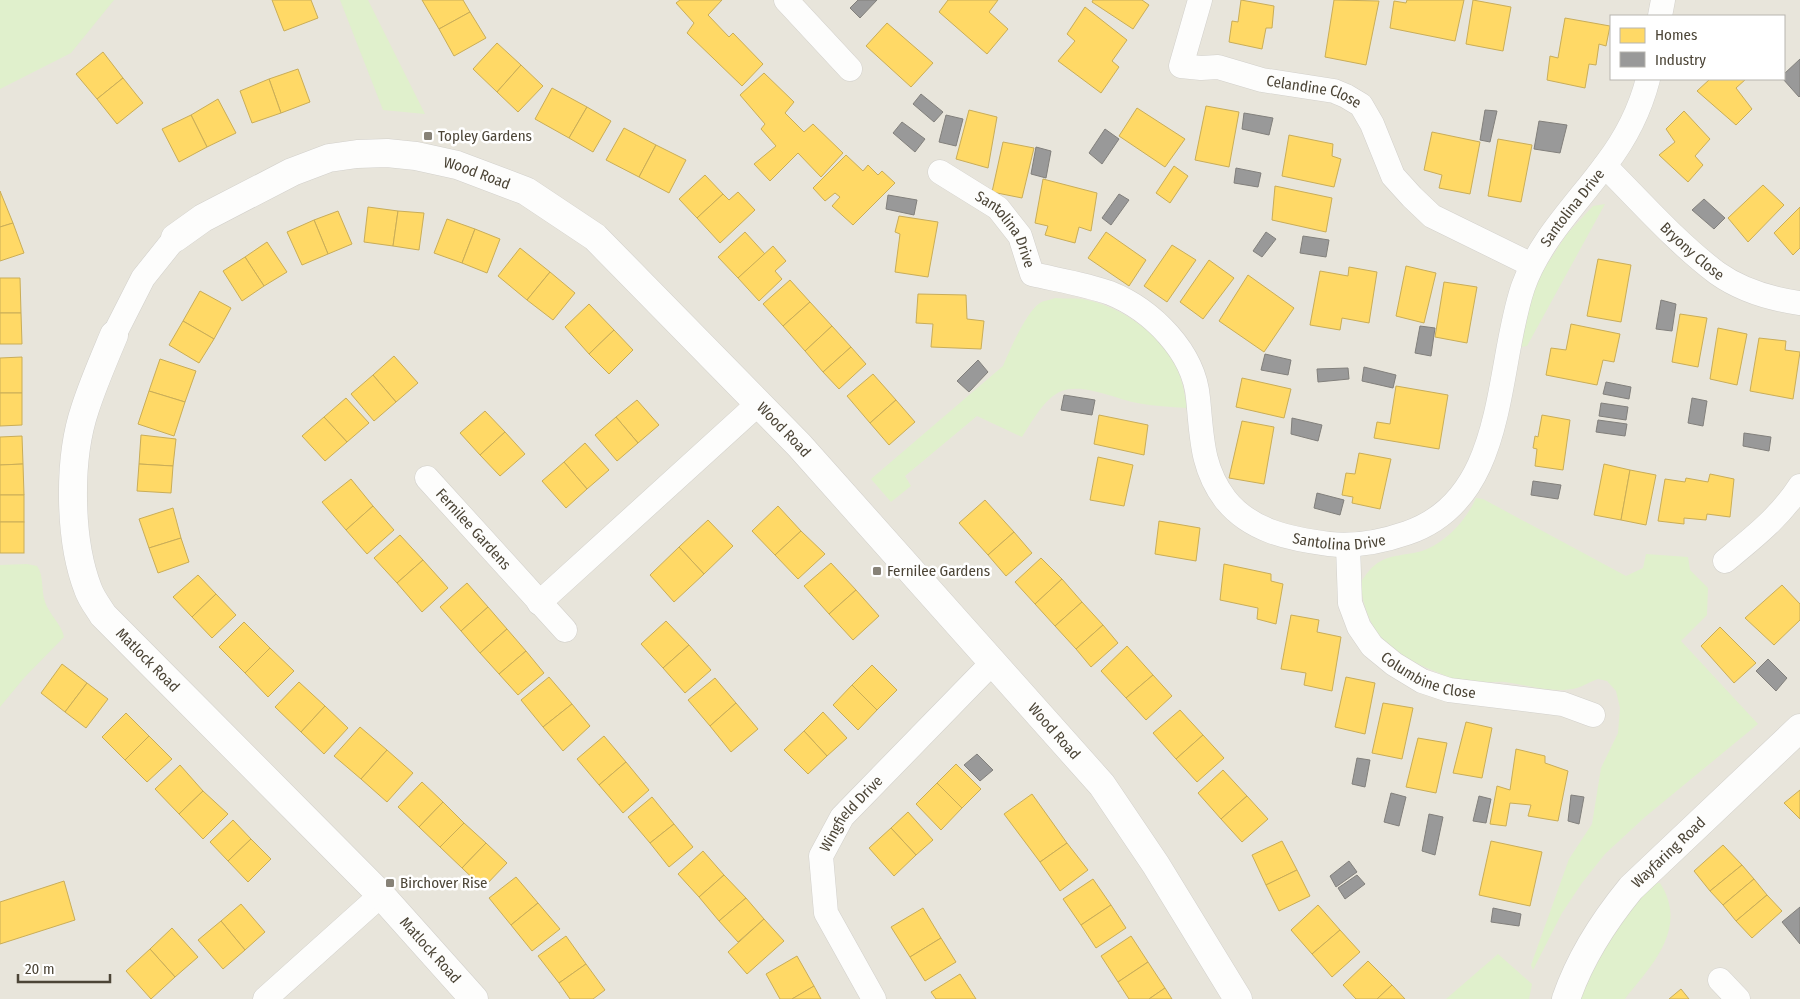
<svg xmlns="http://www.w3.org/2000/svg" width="1800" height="999" font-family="'Fira Sans Condensed',sans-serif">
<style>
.residential{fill:#e8e5db;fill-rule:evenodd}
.green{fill:#e0f0cc}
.homes{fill:#ffd966;stroke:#c9ad58}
.industry{fill:#999;stroke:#82807c}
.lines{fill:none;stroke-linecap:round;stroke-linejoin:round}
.minor-casing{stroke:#d2d0cb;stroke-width:25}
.tertiary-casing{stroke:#d2d0cb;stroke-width:29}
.minor{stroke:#fdfdfc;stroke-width:24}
.tertiary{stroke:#fdfdfc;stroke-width:28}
.poi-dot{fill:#878277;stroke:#fff;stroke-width:2}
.labels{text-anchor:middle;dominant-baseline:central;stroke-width:5;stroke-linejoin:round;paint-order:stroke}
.street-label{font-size:15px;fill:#4c4537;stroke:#fff}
.poi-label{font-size:15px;fill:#4c4537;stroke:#fff;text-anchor:start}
</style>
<rect width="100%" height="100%" fill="#f4f3ee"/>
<path class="residential" d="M0 0H1800V999H0ZM1611 16H1784V79H1611Z"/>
<g class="green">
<path d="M0 0H114L71 53 0 89Z"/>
<path d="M340 0H368L425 114 383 110Z"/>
<path d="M1605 204 1527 346 1521 347 1531 298 1540 275 1567 234 1593 206Z"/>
<path d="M1055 298C1064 299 1074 298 1082 299 1121 306 1162 334 1178 371 1183 383 1185 396 1187 408 1171 407 1153 406 1137 403 1116 399 1083 383 1062 391 1045 397 1031 423 1022 437L977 416 905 476 911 486 891 502 871 479 1003 366C1010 350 1026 312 1040 303 1044 300 1051 300 1055 298Z"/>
<path d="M1476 498 1483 499 1626 576 1643 568 1646 554 1688 557 1690 570 1708 588 1707 615 1681 641 1758 724 1645 817 1605 854 1582 883 1562 913 1533 970 1531 965 1569 859 1592 824 1601 768 1618 733 1620 708 1616 691 1607 681 1598 679C1591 681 1584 686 1577 688 1552 694 1529 685 1505 682 1492 681 1479 684 1467 682 1453 680 1440 673 1427 668 1385 649 1367 631 1360 583 1366 575 1371 566 1381 561 1391 555 1406 555 1418 552 1443 546 1466 521 1476 498Z"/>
<path d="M27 564 37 566C44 575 41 590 45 602 49 614 62 625 64 637L24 678 0 707V565Z"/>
<path d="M1648 883H1660C1689 928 1652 965 1625 999H1579L1591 966Z"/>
<path d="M1498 954 1532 984 1529 999H1446Z"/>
</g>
<g class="homes">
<path d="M272 0H311L318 18 284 31Z"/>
<path d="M422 0H463L470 12 439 29Z"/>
<path d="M680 0H722L708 15 729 37 733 33 763 64 742 86 687 33 694 23 676 3Z"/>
<path d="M948 0H998L989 12 1008 29 987 54 939 12Z"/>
<path d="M1093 0H1142L1149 5 1133 29 1092 2Z"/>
<path d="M1241 0 1274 6 1272 28H1266L1262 49 1229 42 1232 21 1238 22Z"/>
<path d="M1334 0 1379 1 1366 65 1325 57Z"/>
<path d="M1407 0H1464L1455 41 1390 28 1394 1 1406 3Z"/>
<path d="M1473 0 1511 7 1503 51 1466 44Z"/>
<path d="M1085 7 1127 40 1112 61 1119 67 1101 93 1058 61 1075 41 1067 34Z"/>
<path d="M470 12 486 38 454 56 439 29Z"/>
<path d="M1565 18 1610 26 1606 46 1599 44 1596 65 1589 64 1585 88 1547 80 1550 56 1558 58Z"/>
<path d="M887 23 933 63 911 87 866 46Z"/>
<path d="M497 43 521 65 497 92 473 69Z"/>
<path d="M103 52 123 78 97 99 76 74Z"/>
<path d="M521 65 543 86 518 112 497 92Z"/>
<path d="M298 69 310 102 281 113 269 79Z"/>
<path d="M764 73 794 102 785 113 804 132 813 124 843 153 821 177 798 153 770 181 754 164 776 146 761 129 765 124 740 95Z"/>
<path d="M123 78 143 103 117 124 97 99Z"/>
<path d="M269 79 281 113 252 123 240 91Z"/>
<path d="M1710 79H1746L1736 88 1752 109 1736 125 1697 91Z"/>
<path d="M552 88 587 107 569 138 535 119Z"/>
<path d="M218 99 236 133 207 147 191 115Z"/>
<path d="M1206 106 1239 112 1229 167 1195 160Z"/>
<path d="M587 107 611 121 593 152 569 138Z"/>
<path d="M1137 108 1185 139 1165 167 1119 136Z"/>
<path d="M969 110 997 117 988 168 956 159Z"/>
<path d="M1684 111 1710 139 1695 156 1703 165 1688 182 1659 155 1675 142 1666 129Z"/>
<path d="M191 115 207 147 179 162 162 129Z"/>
<path d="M624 128 656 145 639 177 606 160Z"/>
<path d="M1432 132 1480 142 1470 194 1439 188 1442 175 1424 170Z"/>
<path d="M1289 135 1333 144 1332 156 1341 159 1334 187 1282 176Z"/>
<path d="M1498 139 1532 145 1521 202 1488 196Z"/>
<path d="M1003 142 1034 148 1022 198 992 192Z"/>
<path d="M656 145 686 160 669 193 639 177Z"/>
<path d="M846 155 863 171 868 165 878 175 882 171 895 183 853 225 832 206 840 197 835 193 825 201 813 188Z"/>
<path d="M1174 166 1188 176 1170 203 1156 193Z"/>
<path d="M705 175 723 194 697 218 679 199Z"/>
<path d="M1043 179 1097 193 1091 231 1079 227 1075 243 1045 235 1048 226 1035 223Z"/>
<path d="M1763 185 1784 205 1748 242 1728 218Z"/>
<path d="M1275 186 1332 198 1326 232 1272 220Z"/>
<path d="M0 191 13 223 0 227Z"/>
<path d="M738 192 755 210 720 243 697 218 723 194 729 200Z"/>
<path d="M368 207 398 211 393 246 364 242Z"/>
<path d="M1800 207V248L1793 255 1774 233Z"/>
<path d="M338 211 352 244 328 254 314 220Z"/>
<path d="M398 211 424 213 419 250 393 246Z"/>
<path d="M899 216 938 222 928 277 895 272 900 234 895 232Z"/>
<path d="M447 219 475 229 462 263 434 253Z"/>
<path d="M314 220 328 254 302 265 287 232Z"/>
<path d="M13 223 24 253 0 261V227Z"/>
<path d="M475 229 500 239 487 273 462 263Z"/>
<path d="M745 232 765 254 738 278 718 257Z"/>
<path d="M1106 232 1146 260 1129 286 1088 258Z"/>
<path d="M267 242 287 272 264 286 245 257Z"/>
<path d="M1172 245 1196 260 1167 302 1144 286Z"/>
<path d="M773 246 786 261 775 271 782 279 759 301 738 278Z"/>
<path d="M520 248 550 272 527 300 498 276Z"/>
<path d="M245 257 264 286 242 301 223 271Z"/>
<path d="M1598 259 1631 265 1621 322 1587 316Z"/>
<path d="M1209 260 1234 278 1203 319 1180 302Z"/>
<path d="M1406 266 1436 273 1424 323 1396 316Z"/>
<path d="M1349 267 1377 272 1369 323 1342 318 1340 330 1310 325 1320 271 1348 276Z"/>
<path d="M550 272 575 293 553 320 527 300Z"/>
<path d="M1248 275 1294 308 1264 352 1219 321Z"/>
<path d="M0 278H20L21 313H0Z"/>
<path d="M790 280 810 302 783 326 763 304Z"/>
<path d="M1444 282 1477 287 1467 343 1435 337Z"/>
<path d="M200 291 231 308 214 339 183 321Z"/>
<path d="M918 294 966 295 967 319 984 321 981 349 931 347 933 324 916 323Z"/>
<path d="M810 302 832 326 805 351 783 326Z"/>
<path d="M589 304 614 330 589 354 565 327Z"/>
<path d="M0 313H21L22 344H0Z"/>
<path d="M1680 314 1707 318 1698 367 1672 362Z"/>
<path d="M183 321 214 339 199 363 169 345Z"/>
<path d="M1571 324 1620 334 1614 362 1603 360 1597 385 1546 375 1551 348 1566 350Z"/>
<path d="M832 326 851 347 823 372 805 351Z"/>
<path d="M1718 328 1747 334 1737 385 1710 379Z"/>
<path d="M614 330 633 350 609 374 589 354Z"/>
<path d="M1759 338 1786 341 1785 350 1800 352 1793 399 1750 391Z"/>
<path d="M851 347 866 364 839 389 823 372Z"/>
<path d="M394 356 418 383 396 402 373 375Z"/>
<path d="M22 357V393H0V358Z"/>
<path d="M160 359 196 371 185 402 149 391Z"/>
<path d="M873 374 896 400 870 423 847 396Z"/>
<path d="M373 375 396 402 374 421 351 394Z"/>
<path d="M1242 378 1291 389 1284 418 1236 407Z"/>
<path d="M1396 386 1448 395 1439 449 1374 438 1377 422 1390 424Z"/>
<path d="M149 391 185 402 174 436 138 424Z"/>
<path d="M0 393H22V425L0 426Z"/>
<path d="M346 398 369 423 347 442 324 417Z"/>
<path d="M637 400 659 425 638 443 616 417Z"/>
<path d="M896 400 915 422 889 445 870 423Z"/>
<path d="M485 411 505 432 480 455 460 433Z"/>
<path d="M1099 415 1148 425 1144 455 1094 444Z"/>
<path d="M1542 415 1570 420 1563 470 1535 466 1537 449 1533 448 1535 436 1538 437Z"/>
<path d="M324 417 347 442 325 461 302 436Z"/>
<path d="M616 417 638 443 617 461 595 435Z"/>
<path d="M1242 421 1274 427 1264 484 1229 478Z"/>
<path d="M505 432 525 454 500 476 480 455Z"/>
<path d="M141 435 176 439 173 466 139 464Z"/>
<path d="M22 436 23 464 0 465V437Z"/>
<path d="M585 443 609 470 587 489 564 462Z"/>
<path d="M1359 453 1391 459 1380 509 1352 503 1353 497 1342 495 1346 473 1355 474Z"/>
<path d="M1098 457 1133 465 1124 506 1090 500Z"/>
<path d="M564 462 587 489 566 508 542 481Z"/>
<path d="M23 464 24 495H0V465Z"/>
<path d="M139 464 173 466 171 493 137 491Z"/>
<path d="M1604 464 1630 470 1621 520 1594 515Z"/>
<path d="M1630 470 1656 475 1646 525 1621 520Z"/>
<path d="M1710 474 1734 479 1730 517 1707 514 1706 520 1684 518V524L1658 521 1665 479 1685 482 1686 478 1708 482Z"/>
<path d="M351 479 373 506 346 530 322 502Z"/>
<rect x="0" y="495" width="24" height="27"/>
<path d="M985 500 1014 532 988 555 959 523Z"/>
<path d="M373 506 394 530 367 554 346 530Z"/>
<path d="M778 506 801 531 775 555 752 531Z"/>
<path d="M173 508 181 538 149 548 139 519Z"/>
<path d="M708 520 733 546 704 574 679 547Z"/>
<path d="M1159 521 1200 528 1196 561 1155 554Z"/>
<rect x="0" y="522" width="24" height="31"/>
<path d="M801 531 825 554 798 579 775 555Z"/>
<path d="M1014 532 1032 553 1006 576 988 555Z"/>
<path d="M400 535 423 560 397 583 374 558Z"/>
<path d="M181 538 189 562 158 573 149 548Z"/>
<path d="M679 547 704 574 674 602 650 575Z"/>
<path d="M1041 558 1062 579 1035 604 1015 582Z"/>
<path d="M423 560 448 588 422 612 397 583Z"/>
<path d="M831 563 856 590 829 614 804 586Z"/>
<path d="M1224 564 1271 574V581L1283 584 1276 624 1257 619 1258 608 1220 600Z"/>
<path d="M198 575 216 594 192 617 173 597Z"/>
<path d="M1062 579 1082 602 1055 626 1035 604Z"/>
<path d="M467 583 488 607 461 631 440 607Z"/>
<path d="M1782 585 1800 604V620L1774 645 1745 618Z"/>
<path d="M856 590 879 616 853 640 829 614Z"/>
<path d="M216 594 236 615 212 638 192 617Z"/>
<path d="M1082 602 1103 625 1076 649 1055 626Z"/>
<path d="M488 607 507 629 480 653 461 631Z"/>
<path d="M1291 615 1319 620 1317 632 1341 637 1332 691 1304 685 1306 673 1281 669Z"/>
<path d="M666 621 689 645 663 668 641 644Z"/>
<path d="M244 622 270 648 245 673 219 647Z"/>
<path d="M1103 625 1118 643 1091 667 1076 649Z"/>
<path d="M1720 627 1756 663 1734 683 1701 646Z"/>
<path d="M507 629 526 651 499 674 480 653Z"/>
<path d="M689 645 711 670 685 693 663 668Z"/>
<path d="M1127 646 1153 675 1126 698 1101 671Z"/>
<path d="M270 648 294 671 268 697 245 673Z"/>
<path d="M526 651 544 673 518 695 499 674Z"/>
<path d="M62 664 87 683 65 712 41 693Z"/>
<path d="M872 665 897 690 877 710 852 685Z"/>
<path d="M1153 675 1172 696 1146 720 1126 698Z"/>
<path d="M549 677 572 704 543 727 521 700Z"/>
<path d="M1346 677 1375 683 1365 734 1335 727Z"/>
<path d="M715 678 736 703 710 726 688 700Z"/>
<path d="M299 682 325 706 301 732 275 707Z"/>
<path d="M87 683 108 699 86 728 65 712Z"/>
<path d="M852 685 877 710 858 730 833 705Z"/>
<path d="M736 703 758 729 731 752 710 726Z"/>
<path d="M1383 703 1413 708 1402 759 1372 753Z"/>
<path d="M572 704 590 726 563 751 543 727Z"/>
<path d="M325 706 348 728 324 754 301 732Z"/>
<path d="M1180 710 1203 735 1176 759 1153 733Z"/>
<path d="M823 712 847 738 827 756 804 731Z"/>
<path d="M126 713 149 736 125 760 102 737Z"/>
<path d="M1466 722 1492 728 1482 778 1453 773Z"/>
<path d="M360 727 387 750 361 779 334 756Z"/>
<path d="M804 731 827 756 808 774 784 750Z"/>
<path d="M1203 735 1224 758 1197 782 1176 759Z"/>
<path d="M149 736 172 759 147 782 125 760Z"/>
<path d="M604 736 626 762 599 785 577 759Z"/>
<path d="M1418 738 1447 743 1436 793 1406 787Z"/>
<path d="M1516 749 1545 756V763L1568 771 1558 821 1528 816 1531 805 1510 803 1506 826 1490 824 1497 786 1510 790Z"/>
<path d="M387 750 413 773 387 802 361 779Z"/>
<path d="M626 762 649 790 623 813 599 785Z"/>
<path d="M956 764 981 789 962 808 937 783Z"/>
<path d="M180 765 203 791 179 814 155 789Z"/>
<path d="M1223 770 1247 796 1221 819 1198 793Z"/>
<path d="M422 782 443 802 419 827 398 807Z"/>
<path d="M937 783 962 808 941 830 916 804Z"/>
<path d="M1800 790V819L1784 803Z"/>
<path d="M203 791 228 814 203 839 179 814Z"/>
<path d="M1032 794 1067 843 1040 862 1004 814Z"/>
<path d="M1247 796 1268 819 1242 842 1221 819Z"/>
<path d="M652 797 674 824 650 843 628 817Z"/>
<path d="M443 802 464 823 440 847 419 827Z"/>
<path d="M908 812 933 840 916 855 891 828Z"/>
<path d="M233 820 251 839 228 861 210 842Z"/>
<path d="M464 823 486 843 462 868 440 847Z"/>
<path d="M674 824 693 847 669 867 650 843Z"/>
<path d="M891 828 916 855 894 876 869 848Z"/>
<path d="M251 839 271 859 248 882 228 861Z"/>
<path d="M1282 841 1297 870 1266 885 1252 855Z"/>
<path d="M1491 841 1542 852 1530 906 1479 895Z"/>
<path d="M486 843 507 863 483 888 462 868Z"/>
<path d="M1067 843 1088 870 1060 891 1040 862Z"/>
<path d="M1723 845 1742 865 1710 891 1694 871Z"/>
<path d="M703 851 724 875 699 897 678 874Z"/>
<path d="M1742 865 1754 879 1723 905 1710 891Z"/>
<path d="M1297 870 1310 896 1279 911 1266 885Z"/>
<path d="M724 875 746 898 719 921 699 897Z"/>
<path d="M516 877 538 903 511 925 489 898Z"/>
<path d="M1093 879 1111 905 1081 925 1063 899Z"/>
<path d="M1754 879 1767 895 1736 921 1723 905Z"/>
<path d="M64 881 75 920 0 944V902Z"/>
<path d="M1767 895 1782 911 1752 938 1736 921Z"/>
<path d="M746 898 764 919 738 942 719 921Z"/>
<path d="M538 903 560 929 532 951 511 925Z"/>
<path d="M241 904 265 932 245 950 221 921Z"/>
<path d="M1111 905 1126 928 1096 948 1081 925Z"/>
<path d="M1318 905 1340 930 1312 954 1291 930Z"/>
<path d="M923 908 941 938 910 957 891 927Z"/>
<path d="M764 919 784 941 747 974 728 952Z"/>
<path d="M221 921 245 950 223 969 198 940Z"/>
<path d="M172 928 198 957 175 977 150 949Z"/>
<path d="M1340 930 1360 952 1332 977 1312 954Z"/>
<path d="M566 936 586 964 559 983 538 956Z"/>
<path d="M1131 936 1148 962 1118 982 1101 956Z"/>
<path d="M941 938 956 962 925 981 910 957Z"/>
<path d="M150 949 175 977 151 999 126 971Z"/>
<path d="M797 956 814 986 792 999H780L766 974Z"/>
<path d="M1368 961 1392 985 1377 999H1356L1343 985Z"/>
<path d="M1148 962 1165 988 1149 999H1129L1118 982Z"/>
<path d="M586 964 605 990 593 999H570L559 983Z"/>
<path d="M960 974 976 999H936L931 992Z"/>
<path d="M1392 985 1405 999H1377Z"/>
<path d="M814 986 821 999H792Z"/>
<path d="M1165 988 1172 999H1149Z"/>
<path d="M1681 989 1689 999H1669Z"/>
</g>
<g class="industry">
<path d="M858 0H877L860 18 850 8Z"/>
<path d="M1800 59V96L1799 97 1783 79 1784 74Z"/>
<path d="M921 94 943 112 934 122 913 104Z"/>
<path d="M1485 110 1497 111 1490 142 1480 140Z"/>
<path d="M1244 113 1273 118 1269 135 1242 129Z"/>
<path d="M946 115 963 119 956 146 939 142Z"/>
<path d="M1539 121 1567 125 1560 153 1534 149Z"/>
<path d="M902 122 925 139 915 152 893 133Z"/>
<path d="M1105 129 1119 139 1102 164 1089 153Z"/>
<path d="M1036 147 1051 151 1046 178 1031 174Z"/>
<path d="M1236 168 1261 173 1258 187 1234 183Z"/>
<path d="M1119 194 1129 200 1111 225 1102 218Z"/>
<path d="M888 195 917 200 914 215 886 209Z"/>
<path d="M1704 199 1725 218 1714 229 1692 210Z"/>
<path d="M1266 232 1276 239 1262 257 1253 251Z"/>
<path d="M1303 236 1329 240 1326 257 1300 253Z"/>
<path d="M1661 300 1676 304 1672 331 1656 329Z"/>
<path d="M1420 326 1435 328 1431 356 1415 353Z"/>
<path d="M1265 354 1291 360 1288 375 1261 370Z"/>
<path d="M978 360 988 372 969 392 957 381Z"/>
<path d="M1364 367 1396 375 1393 388 1362 381Z"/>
<path d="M1348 368 1349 379 1318 382 1317 369Z"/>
<path d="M1606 382 1631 387 1629 399 1603 394Z"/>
<path d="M1064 395 1095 400 1092 415 1061 410Z"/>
<path d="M1692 398 1707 401 1703 426 1688 423Z"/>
<path d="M1601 403 1628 407 1626 420 1599 416Z"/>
<path d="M1292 418 1322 425 1318 441 1291 434Z"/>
<path d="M1598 420 1627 424 1625 436 1596 432Z"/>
<path d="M1744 433 1771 437 1769 451 1743 446Z"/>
<path d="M1533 481 1561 485 1558 499 1531 495Z"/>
<path d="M1317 493 1344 500 1340 515 1314 508Z"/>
<path d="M1768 659 1787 678 1776 691 1756 671Z"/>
<path d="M977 754 993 770 980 781 964 765Z"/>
<path d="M1357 758 1370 760 1365 787 1352 784Z"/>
<path d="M1391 793 1406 797 1399 826 1384 822Z"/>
<path d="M1571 795 1584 797 1579 824 1568 821Z"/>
<path d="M1479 796 1491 799 1486 823 1473 821Z"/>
<path d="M1429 814 1443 817 1435 855 1422 851Z"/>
<path d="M1349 861 1357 872 1336 887 1330 876Z"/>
<path d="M1357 875 1365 884 1345 899 1338 888Z"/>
<path d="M1800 907V944L1782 922Z"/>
<path d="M1493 908 1521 914 1519 926 1491 922Z"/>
</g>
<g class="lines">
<defs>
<g id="minor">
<path d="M786 0 850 69"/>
<path id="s1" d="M1200 0 1181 66 1201 68 1218 67 1262 80 1334 91 1346 96 1361 105 1372 124 1393 176 1412 197 1432 216 1532 265"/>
<path d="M1660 16 1663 0"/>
<path id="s2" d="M1605 166C1641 202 1676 242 1717 273 1741 290 1771 299 1800 303"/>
<path id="s3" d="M940 172 998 208 1020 236 1032 274C1058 280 1085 284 1110 293 1152 310 1194 352 1198 398 1202 436 1201 467 1225 499 1250 531 1290 539 1329 544 1356 547 1381 542 1407 533 1508 499 1495 369 1523 287 1540 239 1577 204 1606 164 1626 138 1640 110 1648 79"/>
<path d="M114 335 143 278 175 238"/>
<path id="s4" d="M427 478 565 630"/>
<path id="s5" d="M1348 546 1350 603 1359 627 1372 646 1394 664 1422 681 1449 690 1563 704 1593 715"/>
<path d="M1725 561C1753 538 1780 517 1800 486"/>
<path d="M539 603 758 404"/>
<path d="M1720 980 1738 999"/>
<path d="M265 999 381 895"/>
<path id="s6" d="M874 999 826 913 821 856 842 817 993 662"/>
</g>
<g id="tertiary">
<path id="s7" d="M175 238 203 218 292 172 329 158 357 154 387 153 416 156 457 165 526 191 595 237 799 445 1102 785 1156 865 1238 999"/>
<path id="s8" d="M114 335C104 359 93 384 85 409 68 459 69 540 88 589 91 598 98 607 103 615L381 895 474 999"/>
<path id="s9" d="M1566 999C1580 958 1604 921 1631 888L1800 728"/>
</g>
</defs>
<use href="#minor" class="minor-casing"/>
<use href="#tertiary" class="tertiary-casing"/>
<use href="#minor" class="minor"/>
<use href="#tertiary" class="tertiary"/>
</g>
<g class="poi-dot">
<rect x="423" y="131" width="10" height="10" rx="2.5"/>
<rect x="872" y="566" width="10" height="10" rx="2.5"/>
<rect x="385" y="878" width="10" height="10" rx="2.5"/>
</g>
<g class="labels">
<g class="street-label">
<text stroke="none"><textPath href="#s1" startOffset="205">Celandine Close</textPath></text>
<text stroke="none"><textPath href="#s7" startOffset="325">Wood Road</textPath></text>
<text stroke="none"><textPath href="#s3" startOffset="1049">Santolina Drive</textPath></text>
<text stroke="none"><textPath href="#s3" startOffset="90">Santolina Drive</textPath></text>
<text stroke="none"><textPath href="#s2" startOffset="122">Bryony Close</textPath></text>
<text stroke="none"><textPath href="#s7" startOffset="730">Wood Road</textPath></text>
<text stroke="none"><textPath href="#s4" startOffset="69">Fernilee Gardens</textPath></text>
<text stroke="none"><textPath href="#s3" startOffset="600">Santolina Drive</textPath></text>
<text stroke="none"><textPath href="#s8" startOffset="356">Matlock Road</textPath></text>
<text stroke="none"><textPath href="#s5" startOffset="171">Columbine Close</textPath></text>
<text stroke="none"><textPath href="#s7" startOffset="1135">Wood Road</textPath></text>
<text stroke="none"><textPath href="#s6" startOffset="208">Wingfield Drive</textPath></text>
<text stroke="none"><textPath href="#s9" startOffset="181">Wayfaring Road</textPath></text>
<text stroke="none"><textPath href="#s8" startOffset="761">Matlock Road</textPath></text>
</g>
<g class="poi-label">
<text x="438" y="136">Topley Gardens</text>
<text x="887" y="571">Fernilee Gardens</text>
<text x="400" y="883">Birchover Rise</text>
</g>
</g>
<rect x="1610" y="15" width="175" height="65" fill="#ffffff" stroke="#b7b5af"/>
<rect x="1620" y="28" width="25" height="15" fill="#ffd966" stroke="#b7b5af"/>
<text x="1655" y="40" font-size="15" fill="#4c4537">Homes</text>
<rect x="1620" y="52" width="25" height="15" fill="#999999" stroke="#b7b5af"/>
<text x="1655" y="65" font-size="15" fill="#4c4537">Industry</text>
<path d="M18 974v8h92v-8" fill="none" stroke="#4c4537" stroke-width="2.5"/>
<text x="25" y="974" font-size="15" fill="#4c4537" stroke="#ffffff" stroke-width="4" paint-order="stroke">20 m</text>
</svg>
